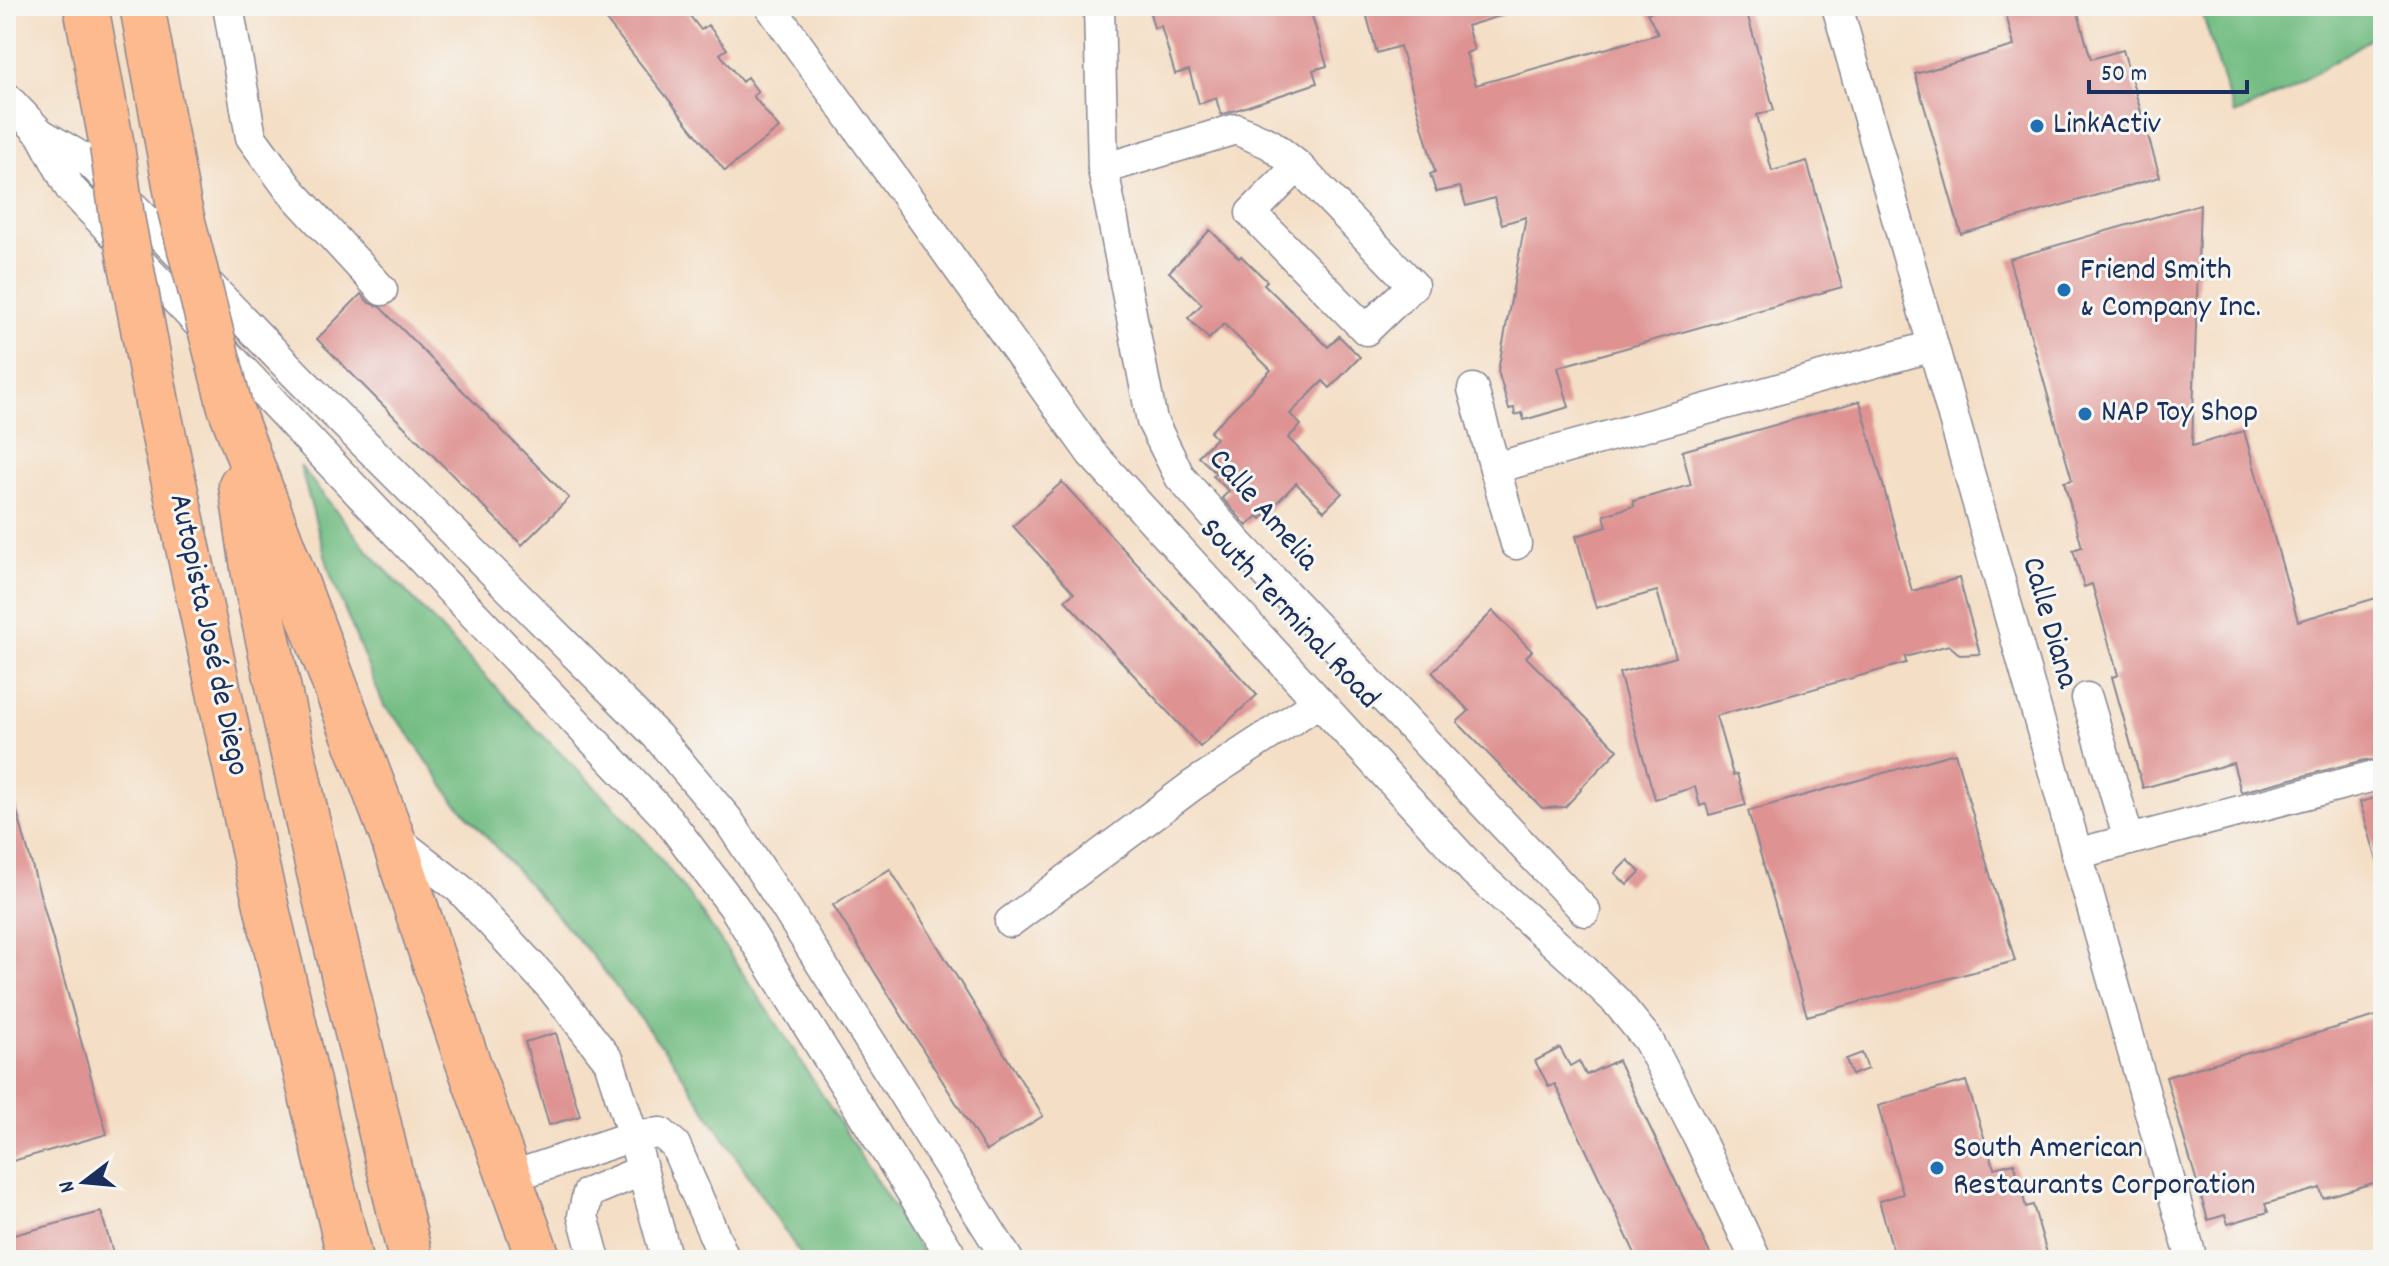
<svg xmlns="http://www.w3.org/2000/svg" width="2389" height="1266" font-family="Dekko,sans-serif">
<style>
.forest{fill:#74bd84;stroke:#487671;stroke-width:2}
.building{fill:#de9291}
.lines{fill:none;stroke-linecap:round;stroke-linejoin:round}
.minor-casing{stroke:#888692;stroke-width:33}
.highway-casing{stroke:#888692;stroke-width:47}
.minor{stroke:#fff;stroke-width:30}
.highway{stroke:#fcba8e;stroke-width:44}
.highway-bridge-casing{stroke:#888692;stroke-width:47;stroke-linecap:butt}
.highway-bridge{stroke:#fcba8e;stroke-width:44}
.poi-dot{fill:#1f6fb2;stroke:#f6f6f2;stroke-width:3}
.labels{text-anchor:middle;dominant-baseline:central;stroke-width:6;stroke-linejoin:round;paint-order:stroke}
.poi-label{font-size:32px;fill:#1b2f5e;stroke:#f6f6f2;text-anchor:start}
.street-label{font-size:32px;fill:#1b2f5e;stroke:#f6f6f2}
</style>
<rect width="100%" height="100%" fill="#f6f6f2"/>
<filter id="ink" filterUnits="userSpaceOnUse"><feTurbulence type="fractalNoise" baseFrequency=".0125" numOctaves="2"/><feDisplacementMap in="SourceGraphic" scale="16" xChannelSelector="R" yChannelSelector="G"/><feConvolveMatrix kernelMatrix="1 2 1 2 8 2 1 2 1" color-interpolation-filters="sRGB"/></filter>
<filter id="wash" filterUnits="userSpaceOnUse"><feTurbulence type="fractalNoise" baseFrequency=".006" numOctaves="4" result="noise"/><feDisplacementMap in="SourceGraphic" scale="32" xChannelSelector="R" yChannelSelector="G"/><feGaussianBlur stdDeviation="1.8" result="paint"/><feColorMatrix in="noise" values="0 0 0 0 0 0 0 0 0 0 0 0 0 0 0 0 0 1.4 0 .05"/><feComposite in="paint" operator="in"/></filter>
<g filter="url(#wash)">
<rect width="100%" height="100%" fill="#f4dec5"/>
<g class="forest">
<path d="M2200 6H2383V31L2283 93 2234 115Z"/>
<path d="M300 466 369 552 513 706 613 805 653 849 696 905 772 1016 927 1260H804L674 1062 589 952 453 799 403 726 384 706 331 576Z"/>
</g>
<g id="blocks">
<g class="building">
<path d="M595 6H682L701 30 708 25 727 49 720 54 742 82 747 77 758 92 753 96 779 128 725 171Z"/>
<path d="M1148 6H1309L1327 66 1313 70 1317 83 1221 115 1216 98 1199 104 1189 70 1175 74 1161 26 1154 28Z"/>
<path d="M1364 6H1520V10L1467 26 1474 50 1466 53 1476 85 1658 34 1647 13 1674 6H1745L1774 110 1757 115 1772 171 1807 161 1842 287 1558 367 1569 407 1524 420 1522 413 1515 415 1514 408 1509 409 1498 371 1526 217 1502 224 1494 198 1466 206 1460 187 1436 192 1430 174 1435 172 1400 46 1377 53Z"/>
<path d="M2007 6H2076L2091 59 2123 50 2160 177 1961 234 1915 74 2014 46 2006 14 2009 13Z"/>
<path d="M2200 204 2192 446 2244 431 2298 621 2383 596V761L2365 760 2241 792 2233 763 2143 788 2112 677 2118 675 2092 584 2084 587 2073 550 2082 547 2064 482 2072 480 2009 259Z"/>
<path d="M1210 230 1239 258 1241 256 1267 281 1264 284 1328 347 1339 336 1360 357 1330 388 1323 381 1290 414 1301 425 1288 438 1342 493 1324 511 1296 483 1261 519 1258 516 1247 526 1222 498 1229 491 1213 476 1216 473 1198 456 1216 438 1210 432 1271 370 1224 324 1209 339 1188 318 1202 304 1169 272Z"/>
<path d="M361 294 369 303 380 307 569 498 522 545 317 339Z"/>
<path d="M1860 401 1912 591 1959 578 1980 654 1960 655 1949 645 1905 657 1906 663 1716 716 1733 775 1737 774 1746 805 1709 815 1706 804 1700 806 1695 787 1655 799 1619 673 1676 657 1657 591 1596 608 1576 536 1607 527 1604 515 1634 506 1633 501 1691 485 1682 451Z"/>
<path d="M1062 482 1257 695 1200 747 1065 600 1074 593 1013 526Z"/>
<path d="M1493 611 1532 651 1526 657 1618 750 1580 789 1581 790 1565 807 1542 808 1504 770 1457 722 1469 711 1432 672Z"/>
<path d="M1955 753 2015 961 1807 1016 1748 811Z"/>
<path d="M11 790 107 1134 6 1163V791Z"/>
<path d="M2383 796V863L2378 864 2360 802Z"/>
<path d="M1628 860 1640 872 1627 885 1615 873Z"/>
<path d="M890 869 1043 1116 986 1151 833 905Z"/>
<path d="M2383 1014V1180L2323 1198 2320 1188 2265 1204 2268 1212 2228 1224 2225 1215 2208 1220 2166 1077Z"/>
<path d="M556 1033 580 1116 549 1125 525 1042Z"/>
<path d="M1560 1048 1570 1066 1579 1061 1586 1075 1618 1060 1713 1260H1638L1555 1084 1549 1087 1535 1061Z"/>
<path d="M1862 1053 1868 1069 1852 1075 1846 1059Z"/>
<path d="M1966 1081 1994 1168 2014 1163 2026 1207 2033 1205 2049 1260H1896L1879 1201 1903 1194 1878 1106Z"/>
<path d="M101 1212 115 1260H6V1237Z"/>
</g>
</g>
</g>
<g filter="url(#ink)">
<use href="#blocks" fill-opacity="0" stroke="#888692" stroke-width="2"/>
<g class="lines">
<defs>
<g id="minor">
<path d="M228 6 251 137 289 189 382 290"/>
<path d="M770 6 1091 453 1475 872 1579 965 1617 1002 1648 1040 1698 1136 1756 1260"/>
<path d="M1099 6 1103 169 1152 421 1180 477 1236 541 1585 911"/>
<path d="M1837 6 2192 1260"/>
<path d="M6 97 41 134 70 188 667 818 734 907 954 1260"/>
<path d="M43 135 91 163 297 376 657 736 728 820 786 908 1008 1260"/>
<path d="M1103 169 1236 129 1270 144 1298 166 1413 285 1366 330 1251 213 1298 166"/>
<path d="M1473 389 1516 544"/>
<path d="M1495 468 1933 346"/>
<path d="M2087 698 2129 840"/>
<path d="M392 836 460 889 552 988 609 1061 633 1136 510 1177"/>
<path d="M2076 854 2370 777"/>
<path d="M1010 922 1193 785 1319 702"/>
<path d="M595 1260 583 1216 588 1193 641 1171"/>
<path d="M667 1260 633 1136 661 1133 675 1145 725 1260"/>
</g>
<g id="highway">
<path d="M86 6 112 146"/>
<path d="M142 6 179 206"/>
<path d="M230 407 392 836 465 1054 539 1260"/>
<path d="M159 413 254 854 350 1260"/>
<path d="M241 485 254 575 314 851 411 1260"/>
</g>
</defs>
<use href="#minor" class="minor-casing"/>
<use href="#highway" class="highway-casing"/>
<use href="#minor" class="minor"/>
<use href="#highway" class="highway"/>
<defs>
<g id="highway-bridge">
<path d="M112 146 122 217 159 413"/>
<path d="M179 206 230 407"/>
</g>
</defs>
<use href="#highway-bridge" class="highway-bridge-casing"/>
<use href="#highway-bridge" class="highway-bridge"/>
</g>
</g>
<g class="poi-dot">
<circle cx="2037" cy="126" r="8"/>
<circle cx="2064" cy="290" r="8"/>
<circle cx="2085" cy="414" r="8"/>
<circle cx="1937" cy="1168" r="8"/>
</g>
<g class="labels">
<g class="poi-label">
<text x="2053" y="126">LinkActiv</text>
<text x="2080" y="272">Friend Smith<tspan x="2080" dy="37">&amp; Company Inc.</tspan></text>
<text x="2101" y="414">NAP Toy Shop</text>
<text x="1953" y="1150">South American<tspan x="1953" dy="37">Restaurants Corporation</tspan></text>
</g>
<g class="street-label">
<text transform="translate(1262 511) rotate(49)">Calle Amelia</text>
<text transform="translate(1288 615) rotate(47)">South Terminal Road</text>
<text transform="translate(2048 623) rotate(74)">Calle Diana</text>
<text transform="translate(207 635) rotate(78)">Autopista José de Diego</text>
</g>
</g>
<rect width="2389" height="1266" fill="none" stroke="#f6f6f2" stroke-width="32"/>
<g transform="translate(84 1182) rotate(254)" stroke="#f6f6f2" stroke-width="6" paint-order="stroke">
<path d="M0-6L14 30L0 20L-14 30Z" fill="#1b2f5e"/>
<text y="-12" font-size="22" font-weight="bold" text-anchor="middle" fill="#1b2f5e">N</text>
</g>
<path d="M2089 80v12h158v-12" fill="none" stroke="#1b2f5e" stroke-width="4"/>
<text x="2101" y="80" font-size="24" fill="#1b2f5e" stroke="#f6f6f2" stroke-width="6" paint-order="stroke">50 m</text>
</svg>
